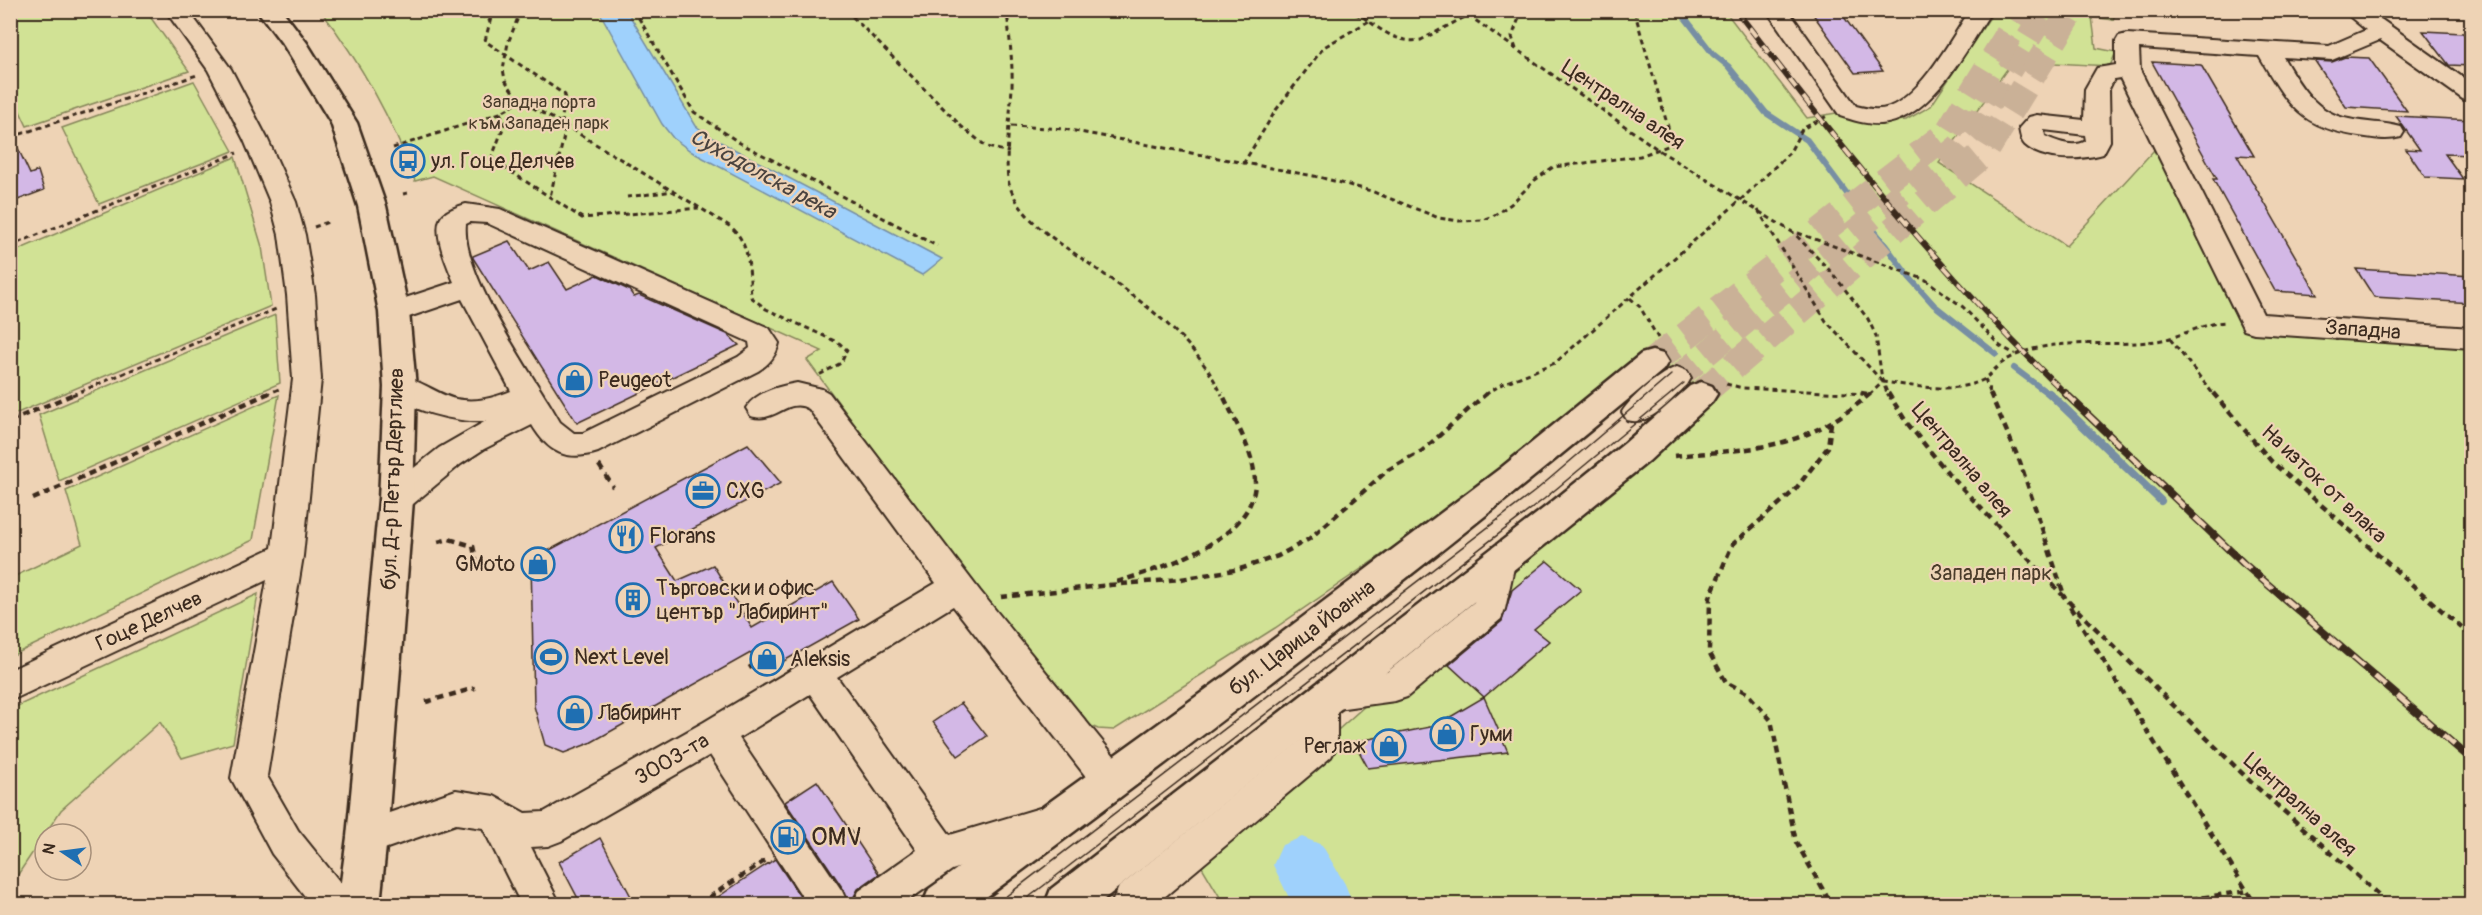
<svg xmlns="http://www.w3.org/2000/svg" width="2482" height="915" font-family="Pangolin,sans-serif">
<style>
.green{fill:#d1e295;stroke:#86865a;stroke-width:1.5}
.water{fill:#9fd1fc;stroke:#778ea3;stroke-width:1.5}
.lines{fill:none;stroke-linecap:round;stroke-linejoin:round}
.stream-far1{stroke:#778ea3;stroke-width:6}
.stream{stroke:#778ea3;stroke-width:8}
.river{fill:#9fd1fc;fill-rule:evenodd}
.building{fill:#d3b8e6;stroke:#3b2a1e;stroke-width:1.5}
.minor-tunnel{stroke:#cab197;stroke-width:25;stroke-dasharray:25 13;stroke-linecap:butt}
.major-tunnel{stroke:#cab197;stroke-width:28;stroke-dasharray:28 14;stroke-linecap:butt}
.minor-casing{stroke:#3b2a1e;stroke-width:4}
.major-casing{stroke:#3b2a1e;stroke-width:5}
.path-far1{stroke:#3b2a1e;stroke-width:3;stroke-dasharray:5 4;stroke-linecap:butt}
.path{stroke:#3b2a1e;stroke-width:4.5;stroke-dasharray:7 5;stroke-linecap:butt}
.minor{fill:#eed3b5;fill-rule:evenodd}
.major{fill:#eed3b5;fill-rule:evenodd}
.tram{stroke:#3b2a1e;stroke-width:1.5}
.rail-far1-casing{stroke:#3b2a1e;stroke-width:6}
.rail-casing{stroke:#3b2a1e;stroke-width:8}
.rail-far1{stroke:#eed3b5;stroke-width:4;stroke-dasharray:11;stroke-linecap:butt}
.rail{stroke:#eed3b5;stroke-width:5;stroke-dasharray:15;stroke-linecap:butt}
.labels{text-anchor:middle;dominant-baseline:central;stroke-width:4.5;stroke-linejoin:round;paint-order:stroke}
.far-park-label{font-size:18px;fill:#4a3c2a;stroke:#eed3b5}
.street-label{font-size:21px;fill:#3b2a1e;stroke:#eed3b5}
.poi-label{font-size:21px;fill:#3b2a1e;stroke:#eed3b5;text-anchor:start}
.park-label{font-size:21px;fill:#4a3c2a;stroke:#eed3b5}
.water-label{font-size:22px;font-style:italic;fill:#4a433f;stroke:#eed3b5}
.near-poi-label{font-size:26px;fill:#3b2a1e;stroke:#eed3b5;text-anchor:start}
</style>
<rect width="100%" height="100%" fill="#eed3b5"/>
<filter id="ink" filterUnits="userSpaceOnUse"><feTurbulence type="fractalNoise" baseFrequency=".0167" numOctaves="2"/><feDisplacementMap in="SourceGraphic" scale="12" xChannelSelector="R" yChannelSelector="G"/><feConvolveMatrix kernelMatrix="1 2 1 2 8 2 1 2 1" color-interpolation-filters="sRGB"/></filter>
<g filter="url(#ink)">
<g class="green">
<path d="M20 11H146L189 71 27 126 16 103 11 104V14Z"/>
<path d="M321 11H1725L1807 118 1848 111 1869 123 1906 120 1931 106 1994 11H2116L2113 20 2092 17 2096 48 2116 52 2110 66 2013 61 1939 163 2066 246 2155 149 2254 323 2471 338V904H1224L1196 857 1708 399 1652 362 1415 532 1275 628 1114 730 1098 729 1086 724 956 562 807 360 822 351 433 176 415 181C392 119 361 63 321 11Z"/>
<path d="M194 81 233 151 99 204 62 128Z"/>
<path d="M235 157 262 247 271 306 15 414 10 396 11 253Z"/>
<path d="M275 315 280 383 59 481 39 415Z"/>
<path d="M279 395 253 540 11 656V578L82 544 66 491Z"/>
<path d="M258 594 233 743 182 758 160 722 61 810 11 885V709Z"/>
</g>
<path class="water" d="M599 11H627L696 126 713 138 942 259 922 275 692 152 673 138 662 124Z"/>
<g class="lines">
<g class="stream-far1">
<path d="M1679 10 1713 54 1728 66 1766 113 1807 140 1909 277 1934 305 1996 354"/>
<path d="M2014 368 2050 395"/>
</g>
<path class="stream" d="M2049 393 2161 501"/>
<path class="river" d="M1302 837 1322 845 1345 884 1353 904H1292L1273 865 1282 845Z"/>
</g>
<g class="building">
<path d="M1810 10H1839L1883 71 1855 73Z"/>
<path d="M2423 31 2463 33 2472 44V66L2449 65Z"/>
<path d="M2345 57 2369 58 2407 111 2346 107 2315 61 2332 62Z"/>
<path d="M2152 62 2201 65 2254 156 2237 155 2317 294 2275 291 2213 179H2217Z"/>
<path d="M2396 116 2472 120V155L2445 154 2463 179 2425 177 2406 149 2420 150Z"/>
<path d="M10 131 30 174 38 171 44 190 10 203Z"/>
<path d="M509 241 529 271 549 262 567 289 597 275 629 290 634 297 639 295 727 334 739 345 577 423 473 258V256Z"/>
<path d="M2356 269 2472 276V303L2374 297Z"/>
<path d="M748 444 781 483 656 548 677 581 713 565 752 628 833 582 859 619 766 671 754 651 590 743 564 753 545 745 534 706 531 560Z"/>
<path d="M1547 561 1581 590 1534 629 1549 641 1484 697 1449 665 1502 621 1512 590Z"/>
<path d="M1484 697 1508 752 1368 768 1354 742 1435 726Z"/>
<path d="M961 703 987 736 958 756 933 722Z"/>
<path d="M817 781 879 874 858 889 850 904 844 890 785 802Z"/>
<path d="M600 838 635 904H581L559 862Z"/>
<path d="M775 859 805 904H708L737 884Z"/>
</g>
<g class="lines">
<path class="minor-tunnel" d="M1677 378 1958 147 1974 128 2046 10"/>
<g class="major-tunnel">
<path d="M1652 362 1948 133 2024 10"/>
<path d="M1701 394 1984 153 2072 10"/>
</g>
<defs>
<g id="minor">
<path d="M165 10H188L231 69 268 140 296 202 305 235 315 295 321 379 303 556 267 776 298 830 347 891 353 904H311L272 854 231 778 267 580 10 701V670L272 548 293 379 287 295 279 235 270 202 244 140 208 70Z"/>
<path d="M1766 10H1788L1856 106C1867 109 1879 111 1889 107 1921 95 1951 39 1970 10H1992C1967 49 1931 120 1881 124 1867 125 1853 120 1840 116Z"/>
<path d="M2342 10H2368L2472 84V102L2464 100 2380 40 2332 60 2283 57C2299 84 2315 113 2349 119 2366 123 2384 122 2401 127L2404 132 2401 137C2387 141 2373 138 2359 136 2299 127 2288 105 2259 56L2139 48 2140 70 2263 314 2472 328V348L2254 333 2244 330 2120 78 2114 79 2109 89 2110 141 2103 154C2081 160 2044 162 2025 145 2021 141 2020 134 2019 128L2029 117 2037 115 2084 120 2085 89 2097 68 2116 65V41L2119 36 2127 34 2329 46 2366 30ZM2044 130 2085 135 2086 141C2074 148 2057 142 2045 136Z"/>
<path d="M466 204 500 209 769 328 779 343C776 356 769 364 758 371L598 452C566 462 548 452 532 425L484 449 461 464 407 509 396 512 385 509 381 500 385 491 439 448 486 421C461 424 398 409 386 387L390 379C413 372 434 394 456 399 476 403 493 398 511 391L462 299 394 322 384 319 380 312 384 305 454 282C448 267 429 227 444 214 450 209 459 206 466 204ZM470 222 487 223 749 342 750 348 738 357 583 433H574L560 422 550 405C525 364 461 271 466 224Z"/>
<path d="M1677 367 1687 371 1691 378 1687 385C1670 400 1650 427 1627 420L1622 412C1631 397 1661 372 1677 367Z"/>
<path d="M797 383 822 389 829 393 980 591 1124 768 1129 780 1124 792 1111 797 1098 792 953 606 837 677 950 835 1040 808 1053 813 1058 825 1053 837 952 870 903 904H853L859 891 917 850 810 694 739 738 842 891 848 904H807L710 755 561 841 548 846 531 847 560 904H521L483 828 456 824 367 855 354 849 349 837 354 825 456 790 494 796 525 813 544 812 704 722 936 583 809 409C787 396 776 424 751 416L746 408C755 392 780 386 797 383Z"/>
<path d="M1499 550 1510 554 1515 563 1505 609 1501 619 1407 697 1395 701 1337 709V746L1331 757 1156 904H1115L1113 900 1119 887 1302 739 1303 704 1308 693 1317 690 1320 684 1332 680 1387 672 1474 602 1483 563 1488 554Z"/>
</g>
<g id="major">
<path d="M257 10H282L307 43 357 123 386 206 409 312 416 387 413 500 387 837 380 904H338L347 837 379 500 384 387 379 312 358 206 331 123 284 46Z"/>
<path d="M1652 351 1663 354 1668 362 1663 370C1441 557 1210 731 977 904H923L929 889 1226 675 1502 467 1641 354Z"/>
<path d="M1701 382 1712 386 1717 394 1712 402 1649 461 1098 904H1045L1051 889 1548 505 1625 443 1690 386Z"/>
</g>
</defs>
<use href="#minor" class="minor-casing"/>
<use href="#major" class="major-casing"/>
<g class="path-far1">
<path d="M473 10 490 21"/>
<path d="M493 10 485 41 565 95 562 118 564 136 550 197"/>
<path d="M634 10 694 112 740 143 937 246"/>
<path d="M846 10 962 127 987 147 1009 152"/>
<path d="M1007 10C1009 35 1013 62 1012 87 1011 109 1003 170 1010 187 1023 223 1062 244 1091 265 1141 301 1195 338 1222 395"/>
<path d="M1347 10 1363 17 1358 10"/>
<path d="M1461 10 1660 151 1794 233 1833 274 1868 319 1876 336 1882 380 1888 395"/>
<path d="M1363 17C1381 30 1398 44 1421 40L1478 10"/>
<path d="M1516 49 1512 37 1522 10"/>
<path d="M517 99 563 124 731 227C751 245 749 271 751 297L766 309 839 343 847 350 841 363 819 375"/>
<path d="M500 113 505 123 492 157 493 160 582 218 699 208"/>
<path d="M1011 126 1064 129 1319 177 1371 191 1439 218 1459 221 1482 220 1493 216 1511 204 1535 180 1553 167 1640 156 1673 144 1634 10"/>
<path d="M12 137 197 75"/>
<path d="M393 148 500 113 514 105 517 98 505 80 503 69 508 43 521 10"/>
<path d="M1243 164 1276 110 1324 47 1369 21"/>
<path d="M403 194 408 193"/>
<path d="M627 197 674 191"/>
<path d="M1758 210 1826 321 1883 382"/>
<path d="M314 227 328 222"/>
<path d="M1798 233 1926 280 1963 307 2000 346 2015 354"/>
<path d="M10 246 237 153"/>
<path d="M1630 298 1640 307 1658 338"/>
<path d="M2170 339 2214 395"/>
<path d="M1985 379 1991 395"/>
<path d="M1726 384 1743 388 1867 394"/>
<path d="M72 395 276 309"/>
<path d="M266 395 279 389"/>
<path d="M1485 395 1502 384 1555 363 1746 195 1790 152 1802 129 1827 116"/>
<path d="M1869 395 1883 382C1913 386 1954 394 1983 380 1988 377 1992 372 1996 368 2006 358 2020 353 2033 349 2073 339 2115 347 2156 341 2180 338 2202 323 2226 322"/>
</g>
<g class="path">
<path d="M1861 393 1867 394"/>
<path d="M1888 393 1907 423 1948 473 2071 604 2252 783 2389 904"/>
<path d="M1990 393 2020 462 2065 598"/>
<path d="M2213 393 2272 462 2472 637"/>
<path d="M10 421 76 393"/>
<path d="M1831 423 1828 447 1794 491 1732 545 1710 597 1709 652 1726 682 1747 693 1771 720 1796 842 1831 904"/>
<path d="M1674 456C1757 448 1804 451 1871 393"/>
<path d="M599 465 613 487"/>
<path d="M33 499 269 393"/>
<path d="M438 542 449 539 473 546 476 560"/>
<path d="M1117 582C1161 568 1253 541 1255 483 1255 453 1234 420 1222 393"/>
<path d="M1109 585 1181 579 1240 569 1278 556 1309 539 1388 470 1422 451 1487 393"/>
<path d="M1001 597 1110 585"/>
<path d="M2070 607 2255 904"/>
<path d="M749 668 760 661"/>
<path d="M426 702 475 688"/>
<path d="M699 904 766 860"/>
<path d="M2155 904 2248 891"/>
</g>
<use href="#minor" class="minor"/>
<use href="#major" class="major"/>
<g class="tram">
<path d="M996 904 1534 492 1671 375"/>
<path d="M1020 904 1544 499 1684 383"/>
</g>
<defs>
<path id="rail-far1" d="M1736 10C1838 144 1945 278 2067 395"/>
<path id="rail" d="M2065 393 2243 563 2472 760"/>
</defs>
<use href="#rail-far1" class="rail-far1-casing"/>
<use href="#rail" class="rail-casing"/>
<use href="#rail-far1" class="rail-far1"/>
<use href="#rail" class="rail"/>
</g>
</g>
<defs>
<symbol id="bus-ring" viewBox="-11 -11 22 22"><circle r="9.5" fill="#eed3b5" stroke="#1f6fb2" stroke-width="1.5"/><path d="M-5-6H5V4H4V6H2V4H-2V6H-4V4H-5ZM-3.5-4V0h7V-4ZM-3.5 1.2v1.5H-2V1.2ZM2 1.2v1.5H3.5V1.2Z" fill="#1f6fb2"/></symbol>
<symbol id="shop-ring" viewBox="-11 -11 22 22"><circle r="9.5" fill="#eed3b5" stroke="#1f6fb2" stroke-width="1.5"/><path d="M-5-2.5h2.3a2.7 3.5 0 0 1 5.4 0H5L5.5 6h-11ZM-1.5-2.5h3a1.5 2.3 0 0 0-3 0Z" fill="#1f6fb2"/></symbol>
<symbol id="office-ring" viewBox="-11 -11 22 22"><circle r="9.5" fill="#eed3b5" stroke="#1f6fb2" stroke-width="1.5"/><path d="M-6-3h4V-5.5h4V-3h4V5H-6ZM-1-4.5V-3h2v-1.5ZM-6 0V1H6V0Z" fill="#1f6fb2"/></symbol>
<symbol id="restaurant-ring" viewBox="-11 -11 22 22"><circle r="9.5" fill="#eed3b5" stroke="#1f6fb2" stroke-width="1.5"/><path d="M-5-6h1v4h1v-4h1v4h1v-4h1v5L-1.5 .5V6h-2V.5L-5-1ZM5-6V6H3V1.5H1.5Q1.5-4 5-6Z" fill="#1f6fb2"/></symbol>
<symbol id="building-ring" viewBox="-11 -11 22 22"><circle r="9.5" fill="#eed3b5" stroke="#1f6fb2" stroke-width="1.5"/><path d="M-4-6H4V6H1V3H-1V6H-4ZM-2.5-4.3h1.7v1.8h-1.7ZM.8-4.3h1.7v1.8H.8ZM-2.5-1h1.7V.8h-1.7ZM.8-1h1.7V.8H.8Z" fill="#1f6fb2"/></symbol>
<symbol id="stadium-ring" viewBox="-11 -11 22 22"><circle r="9.5" fill="#eed3b5" stroke="#1f6fb2" stroke-width="1.5"/><path d="M0-5a6.5 5 0 1 0 0 10a6.5 5 0 1 0 0-10ZM-3.5-1.8h7v3.6h-7Z" fill="#1f6fb2"/></symbol>
<symbol id="fuel-ring" viewBox="-11 -11 22 22"><circle r="9.5" fill="#eed3b5" stroke="#1f6fb2" stroke-width="1.5"/><path d="M-5.5-6h7V0h2V4h1.3V-2.5L3-4.5l.8-.8L6-3V5H2.5V1h-1V6h-7ZM-4.2-4.7v3.2H.2V-4.7Z" fill="#1f6fb2"/></symbol>
</defs>
<g fill-rule="evenodd">
<use href="#bus-ring" x="389" y="142" width="38" height="38"/>
<use href="#shop-ring" x="556" y="361" width="38" height="38"/>
<use href="#office-ring" x="684" y="472" width="38" height="38"/>
<use href="#restaurant-ring" x="607" y="517" width="38" height="38"/>
<use href="#shop-ring" x="519" y="545" width="38" height="38"/>
<use href="#building-ring" x="614" y="581" width="38" height="38"/>
<use href="#stadium-ring" x="532" y="638" width="38" height="38"/>
<use href="#shop-ring" x="748" y="640" width="38" height="38"/>
<use href="#shop-ring" x="556" y="694" width="38" height="38"/>
<use href="#shop-ring" x="1428" y="715" width="38" height="38"/>
<use href="#shop-ring" x="1370" y="727" width="38" height="38"/>
<use href="#fuel-ring" x="769" y="818" width="38" height="38"/>
</g>
<g class="labels">
<g class="far-park-label">
<text x="539" y="102">Западна порта<tspan x="539" dy="21">към Западен парк</tspan></text>
</g>
<g class="street-label">
<text transform="translate(1623 105) rotate(34)">Централна алея</text>
<text transform="translate(2363 330) rotate(4)">Западна</text>
<text transform="translate(1962 460) rotate(50)">Централна алея</text>
<text transform="translate(393 479) rotate(-88)">бул. Д-р Петър Дертлиев</text>
<text transform="translate(2324 484) rotate(43)">На изток от влака</text>
<text transform="translate(149 621) rotate(-25)">Гоце Делчев</text>
<text transform="translate(1302 638) rotate(-37)">бул. Царица Йоанна</text>
<text transform="translate(672 759) rotate(-30)">3003-та</text>
<text transform="translate(2300 805) rotate(42)">Централна алея</text>
</g>
<g class="poi-label">
<text x="431" y="161">ул. Гоце Делчев</text>
<text x="598" y="380">Peugeot</text>
<text x="726" y="491">CXG</text>
<text x="649" y="536">Florans</text>
<text x="515" y="564" text-anchor="end">GMoto</text>
<text x="656" y="588">Търговски и офис<tspan x="656" dy="24">център "Лабиринт"</tspan></text>
<text x="574" y="657">Next Level</text>
<text x="790" y="659">Aleksis</text>
<text x="598" y="713">Лабиринт</text>
<text x="1470" y="734">Гуми</text>
<text x="1366" y="746" text-anchor="end">Реглаж</text>
</g>
<g class="park-label">
<text x="1991" y="573">Западен парк</text>
</g>
<g class="water-label">
<text transform="translate(763 174) rotate(29)">Суходолска река</text>
</g>
<g class="near-poi-label">
<text x="811" y="837">OMV</text>
</g>
</g>
<rect width="2482" height="915" fill="none" stroke="#eed3b5" stroke-width="36"/>
<rect x="18" y="18" width="2446" height="879" fill="none" stroke="#3b2a1e" stroke-width="2" filter="url(#ink)"/>
<g transform="translate(63 852) rotate(283)"><circle r="28" fill="#eed3b5" stroke="#a68f79" stroke-width="1.5"/>
<path d="M0-4.5L10 22L0 15L-10 22Z" fill="#1f6fb2"/>
<text y="-9" font-size="16" font-weight="bold" text-anchor="middle" fill="#3b2a1e">N</text>
</g>
</svg>
